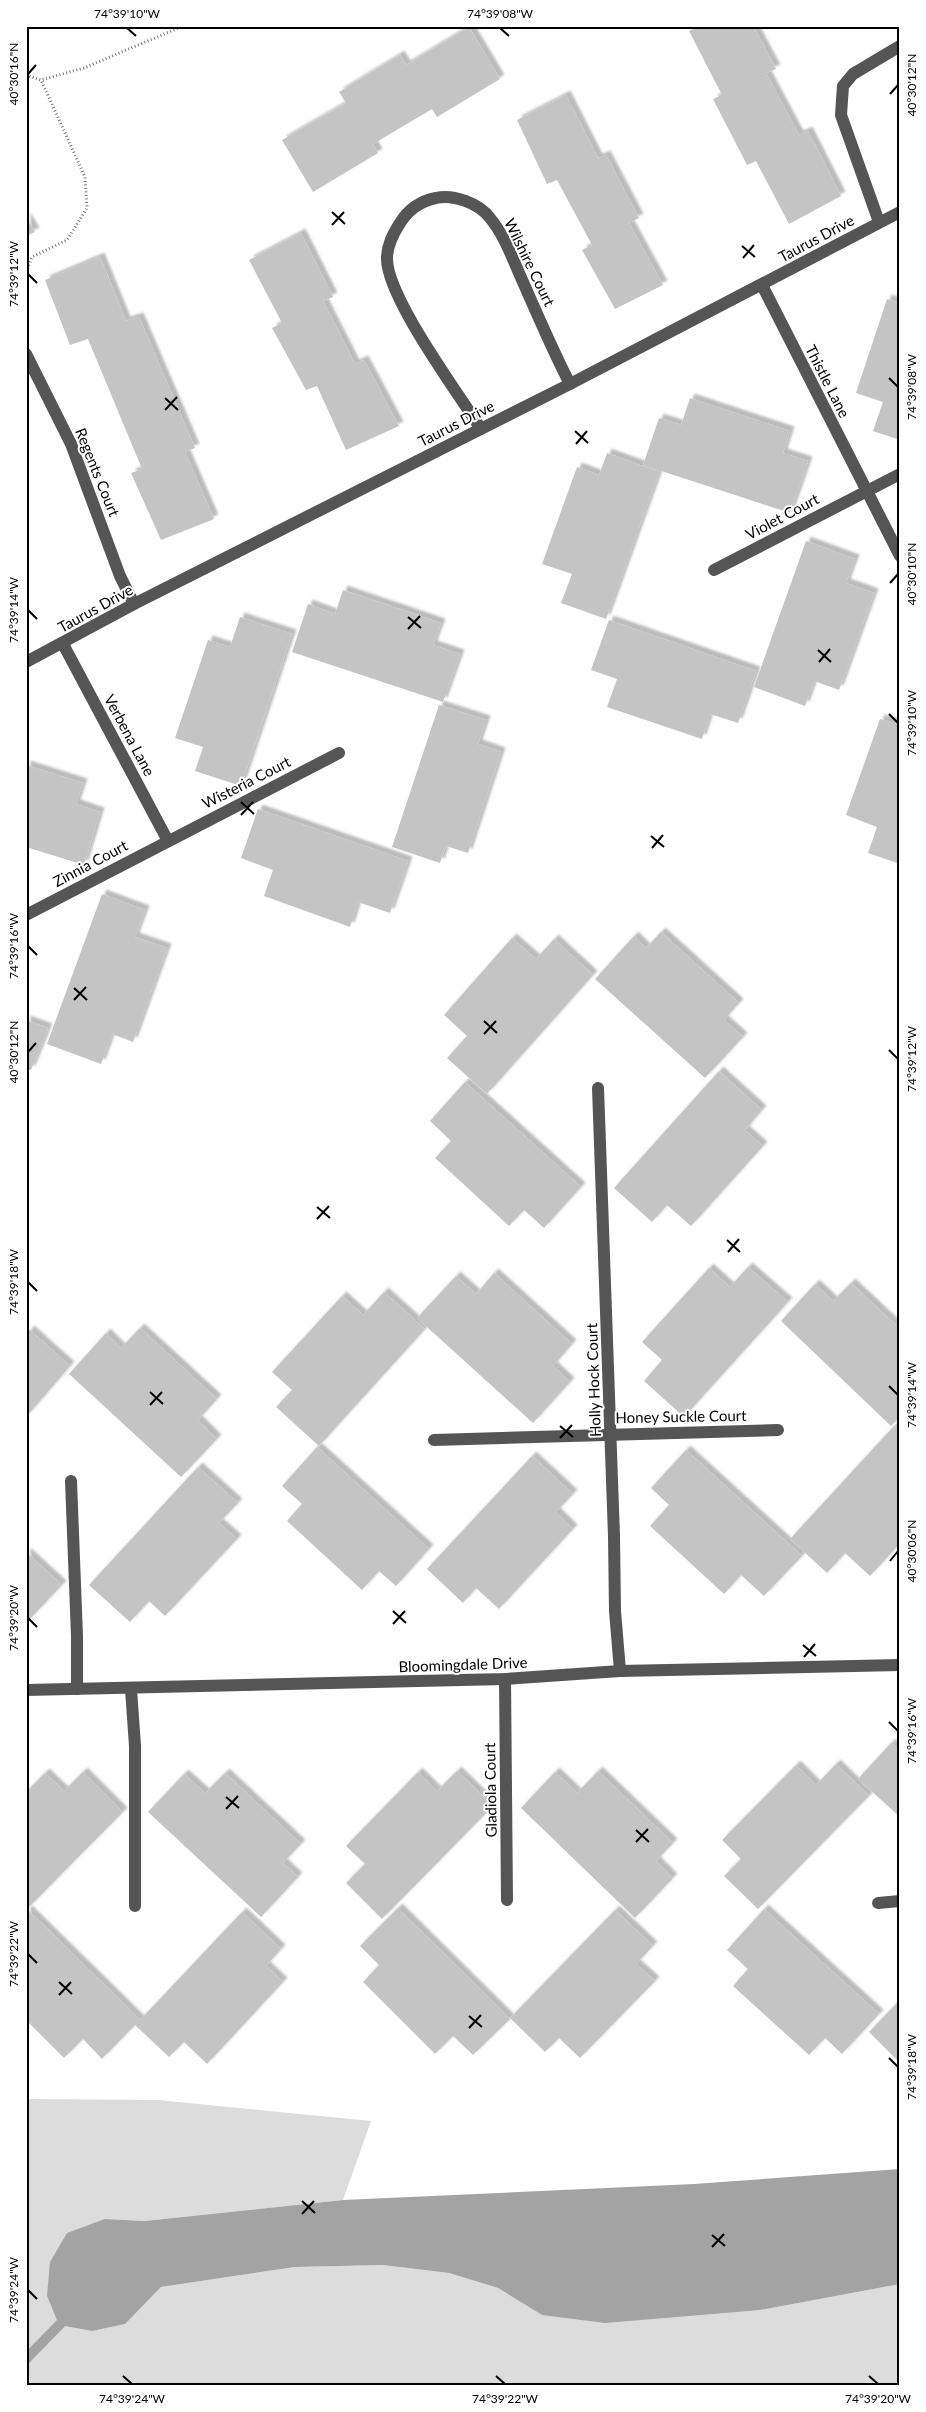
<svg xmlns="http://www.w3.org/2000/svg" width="926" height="2412" font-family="Lato,sans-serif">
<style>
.green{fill:#dcdcdc}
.water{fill:#a3a3a3}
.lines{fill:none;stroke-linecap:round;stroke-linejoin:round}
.stream{stroke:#a3a3a3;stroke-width:10}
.building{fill:#c4c4c4;filter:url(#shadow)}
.path{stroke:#777;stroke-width:3;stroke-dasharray:1 2.5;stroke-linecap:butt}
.minor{stroke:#555;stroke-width:12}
.ticks{fill:none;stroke:#000;stroke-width:2}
.labels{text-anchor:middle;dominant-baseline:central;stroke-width:4;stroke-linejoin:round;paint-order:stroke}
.street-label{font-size:15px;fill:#000;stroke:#fff}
.neatline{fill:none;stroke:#000;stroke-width:2}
.ticks-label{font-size:12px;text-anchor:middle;fill:#000}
</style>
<defs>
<filter id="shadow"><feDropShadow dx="4.5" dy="-4.5" stdDeviation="1" flood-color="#0004"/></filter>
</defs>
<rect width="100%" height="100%" fill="#fff"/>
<path class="green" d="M26 2099 158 2100 371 2121 343 2200 145 2221 105 2219 47 2296 59 2325 92 2331 124 2324 161 2287 295 2267 383 2265 449 2273 498 2288 542 2315 760 2310 900 2284V2386H26Z"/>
<path class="water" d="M900 2169V2284L760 2310 605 2323 542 2315 498 2288 449 2273 383 2265 295 2267 161 2287 125 2324 92 2331 59 2325 47 2296 50 2262 67 2233 105 2219 145 2221 343 2200 694 2184Z"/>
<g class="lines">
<path class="stream" d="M26 2359 67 2317"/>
</g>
<g class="building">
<path d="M699 26H753L776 69 766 73 799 135 808 131 841 196 789 224 756 161 747 165 713 99 722 95 689 31Z"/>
<path d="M469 27 500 79 437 117 432 109 373 144 378 153 313 192 282 140 346 103 339 92 400 55 406 65Z"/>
<path d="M566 95 598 158 606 155 639 218 629 223 663 285 615 309 582 250 592 245 557 180 547 184 517 120Z"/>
<path d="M26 217 35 232 26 236Z"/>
<path d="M301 233 333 297 323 301 355 364 364 360 399 426 346 450 317 386 306 390 272 328 282 323 249 260Z"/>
<path d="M100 257 126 321 139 317 195 448 185 452 214 519 161 540 131 473 142 469 88 339 70 345 45 280Z"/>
<path d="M887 299 900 303V440L873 431 883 402 856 393Z"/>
<path d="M690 398 790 431 783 453 808 461 790 513 643 465 659 418 681 425Z"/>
<path d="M607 453 659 472 606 619 561 603 572 574 542 564 577 467 599 475Z"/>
<path d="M806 541 855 559 846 583 874 593 839 690 814 681 805 706 754 687Z"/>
<path d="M343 590 441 623 433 645 460 654 443 702 292 652 308 604 335 614Z"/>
<path d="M240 617 292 634 241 786 195 771 203 747 175 738 208 640 230 647Z"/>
<path d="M609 620 756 671 738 723 710 714 702 739 607 707 617 679 591 670Z"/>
<path d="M439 705 486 720 478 744 501 752 468 853 446 846 440 863 392 847Z"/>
<path d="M880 719 900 725V864L868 853 877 827 846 815Z"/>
<path d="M26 765 83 783 76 804 100 812 84 865 26 847Z"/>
<path d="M258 809 408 861 390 913 358 902 350 927 264 896 273 870 241 858Z"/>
<path d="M102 894 145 910 135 937 167 948 133 1042 112 1034 101 1064 47 1044Z"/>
<path d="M661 932 739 1003 724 1020 743 1037 705 1078 595 979 634 936 646 948Z"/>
<path d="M512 938 536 959 554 939 593 975 487 1094 447 1058 467 1036 444 1015Z"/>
<path d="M26 1020 48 1028 31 1070 26 1069Z"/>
<path d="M719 1071 762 1110 745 1130 763 1146 691 1226 667 1205 652 1222 614 1188Z"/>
<path d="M465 1082 581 1187 544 1228 524 1210 509 1226 435 1158 451 1141 430 1121Z"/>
<path d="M748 1267 788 1302 684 1417 644 1381 662 1360 642 1342 709 1268 730 1287Z"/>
<path d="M494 1273 572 1344 553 1366 570 1382 533 1423 417 1318 456 1276 476 1294Z"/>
<path d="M851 1283 900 1329V1417L891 1426 781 1321 815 1284 833 1301Z"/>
<path d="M384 1292 425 1329 319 1446 276 1407 292 1390 272 1372 342 1296 363 1315Z"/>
<path d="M140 1328 217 1399 198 1420 217 1439 181 1477 69 1374 106 1333 121 1348Z"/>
<path d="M30 1330 70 1366 26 1417V1335Z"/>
<path d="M894 1426 900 1432V1543L870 1576 845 1553 827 1573 790 1539Z"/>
<path d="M317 1447 429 1549 396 1586 379 1571 362 1590 287 1521 302 1504 282 1486Z"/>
<path d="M686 1450 802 1556 764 1596 741 1575 724 1594 650 1526 669 1505 651 1488Z"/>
<path d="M532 1456 573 1494 556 1512 573 1529 499 1609 476 1588 463 1603 427 1569Z"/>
<path d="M198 1467 238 1503 219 1523 237 1539 165 1616 149 1601 130 1622 89 1585Z"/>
<path d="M26 1552 62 1585 26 1623Z"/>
<path d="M891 1743 900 1751V1817L858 1779Z"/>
<path d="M836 1764 869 1796 758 1909 724 1876 741 1859 722 1840 796 1765 816 1785Z"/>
<path d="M457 1771 493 1806 382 1919 346 1883 365 1864 346 1846 418 1772 437 1791Z"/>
<path d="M598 1771 673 1843 656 1861 673 1878 635 1918 521 1808 555 1772 577 1793Z"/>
<path d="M83 1772 123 1812 26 1910V1792L45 1773 64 1791Z"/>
<path d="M225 1773 301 1844 283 1863 298 1877 261 1917 148 1812 184 1774 205 1793Z"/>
<path d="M398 1908 510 2019 473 2055 453 2036 435 2054 363 1982 379 1965 360 1946Z"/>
<path d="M764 1909 879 2014 842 2054 825 2038 809 2055 733 1986 748 1969 727 1950Z"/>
<path d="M28 1910 140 2020 242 1912 281 1949 266 1966 283 1982 207 2064 184 2042 169 2057 135 2025 102 2059 83 2039 64 2058 26 2020V1912Z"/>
<path d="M615 1910 653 1946 636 1964 655 1981 580 2058 559 2038 545 2052 510 2018Z"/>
<path d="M900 2000V2063L869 2032Z"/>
</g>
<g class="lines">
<g class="path">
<path d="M26 75 41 80 84 68 183 26"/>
<path d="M26 272 32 257 67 240 87 208 85 177 41 80"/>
</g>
<g class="minor">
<path d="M879 222 841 115 843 86 853 74 900 46"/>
<path d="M762 285 900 556"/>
<path d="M26 354 71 444 120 576 134 604"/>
<path d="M481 429C458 393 386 296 387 258 387 245 393 234 400 223 408 210 421 201 436 198 453 194 479 203 490 218 505 236 513 260 523 282 538 316 553 351 570 384"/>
<path d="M714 570 900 474"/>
<path d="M63 644 168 841"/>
<path d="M26 662 134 604 570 384 900 212"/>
<path d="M26 915 339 753"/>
<path d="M598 1088 614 1536 615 1611 620 1671"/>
<path d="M434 1440 778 1430"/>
<path d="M71 1481 77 1636V1689"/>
<path d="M505 1679 507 1900"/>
<path d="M131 1689 135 1746V1906"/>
<path d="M26 1690 505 1679 620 1671 900 1665"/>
<path d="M878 1903 900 1901"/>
</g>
</g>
<path class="ticks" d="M127 28 136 36M500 28 509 36M28 74 36 65M890 94 898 85M332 212 345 224M332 225 344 212M742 246 755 257M743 258 754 245M28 274 37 283M889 378 898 387M165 398 178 410M165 410 177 397M575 431 588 443M576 444 587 431M890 583 898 574M28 610 37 619M408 617 421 628M408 629 420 616M818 650 831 662M819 662 830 649M889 714 898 723M241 802 254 814M241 815 253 802M651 836 664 847M652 848 663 835M28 946 37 955M74 988 87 1000M74 1000 86 987M484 1021 497 1033M484 1034 496 1021M889 1050 898 1059M28 1052 36 1043M317 1207 330 1218M317 1219 329 1206M727 1240 740 1252M728 1252 739 1239M28 1282 37 1291M889 1386 898 1395M150 1392 163 1404M150 1405 162 1392M560 1426 573 1437M560 1438 572 1425M890 1561 898 1551M393 1611 406 1623M28 1618 37 1627M393 1624 405 1611M803 1645 816 1656M804 1657 815 1644M889 1722 898 1731M226 1797 239 1808M226 1809 238 1796M636 1830 649 1842M636 1842 648 1829M28 1954 37 1963M59 1982 72 1994M59 1995 71 1982M469 2016 482 2027M469 2028 481 2015M889 2058 898 2067M302 2201 315 2213M302 2214 314 2201M712 2235 725 2246M712 2247 724 2234M28 2290 37 2299M123 2376 132 2384M496 2376 505 2384M869 2376 878 2384"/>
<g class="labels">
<g class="street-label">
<text transform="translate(816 238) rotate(-28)">Taurus Drive</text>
<text transform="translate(530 262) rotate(64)">Wilshire Court</text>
<text transform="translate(828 381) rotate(63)">Thistle Lane</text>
<text transform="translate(456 423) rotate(-27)">Taurus Drive</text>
<text transform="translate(98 472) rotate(68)">Regents Court</text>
<text transform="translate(782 516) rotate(-28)">Violet Court</text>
<text transform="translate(95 608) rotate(-29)">Taurus Drive</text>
<text transform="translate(130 735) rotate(62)">Verbena Lane</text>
<text transform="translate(246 782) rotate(-27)">Wisteria Court</text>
<text transform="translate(90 863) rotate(-28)">Zinnia Court</text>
<text transform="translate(593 1380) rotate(-92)">Holly Hock Court</text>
<text transform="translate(681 1416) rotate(-1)">Honey Suckle Court</text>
<text transform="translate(463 1664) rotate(-2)">Bloomingdale Drive</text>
<text transform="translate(490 1790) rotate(-91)">Gladiola Court</text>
</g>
</g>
<rect width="926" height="2412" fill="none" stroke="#ffffff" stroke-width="55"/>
<rect x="28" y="28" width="870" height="2356" class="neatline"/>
<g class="ticks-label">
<text x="127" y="18">74°39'10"W</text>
<text x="500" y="18">74°39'08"W</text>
<text transform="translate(14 74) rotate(-90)" y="4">40°30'16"N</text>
<text transform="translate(912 85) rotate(-90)" y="4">40°30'12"N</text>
<text transform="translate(14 274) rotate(-90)" y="4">74°39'12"W</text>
<text transform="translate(912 387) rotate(-90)" y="4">74°39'08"W</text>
<text transform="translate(912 574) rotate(-90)" y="4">40°30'10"N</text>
<text transform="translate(14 610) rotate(-90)" y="4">74°39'14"W</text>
<text transform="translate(912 723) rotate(-90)" y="4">74°39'10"W</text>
<text transform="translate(14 946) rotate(-90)" y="4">74°39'16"W</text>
<text transform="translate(14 1052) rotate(-90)" y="4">40°30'12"N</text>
<text transform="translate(912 1059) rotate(-90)" y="4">74°39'12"W</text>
<text transform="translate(14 1282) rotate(-90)" y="4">74°39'18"W</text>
<text transform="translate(912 1395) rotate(-90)" y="4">74°39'14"W</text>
<text transform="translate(912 1551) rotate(-90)" y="4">40°30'06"N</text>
<text transform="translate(14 1618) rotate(-90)" y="4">74°39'20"W</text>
<text transform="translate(912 1731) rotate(-90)" y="4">74°39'16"W</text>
<text transform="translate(14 1954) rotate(-90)" y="4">74°39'22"W</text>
<text transform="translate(912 2067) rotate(-90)" y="4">74°39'18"W</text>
<text transform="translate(14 2290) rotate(-90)" y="4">74°39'24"W</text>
<text x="132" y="2403">74°39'24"W</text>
<text x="505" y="2403">74°39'22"W</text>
<text x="878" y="2403">74°39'20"W</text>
</g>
</svg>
